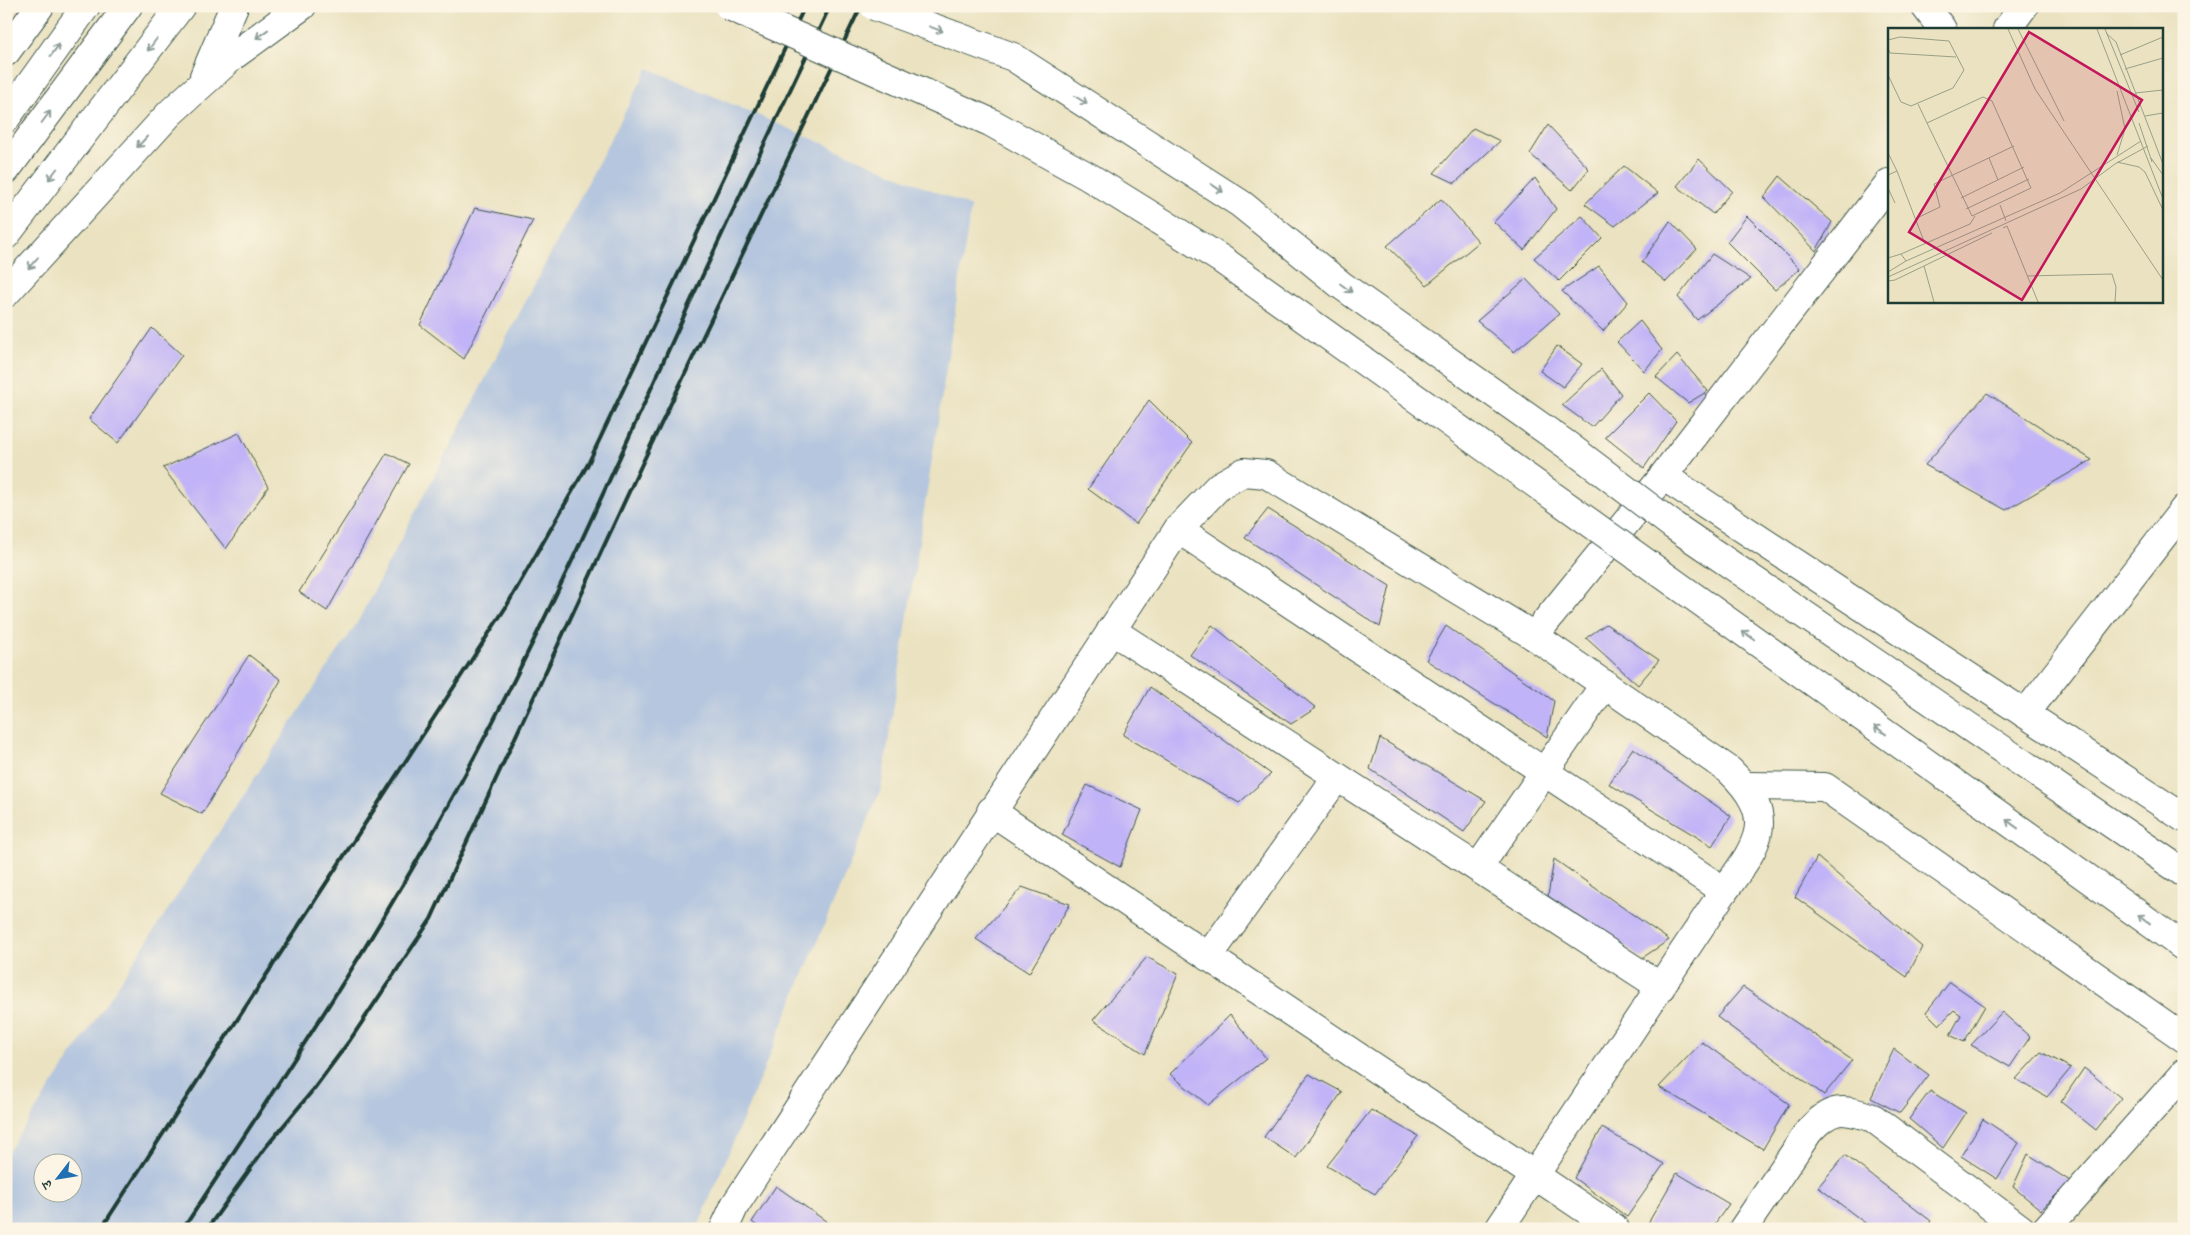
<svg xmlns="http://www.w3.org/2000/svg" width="2190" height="1235" font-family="'Sorts Mill Goudy','Noto Serif Devanagari',serif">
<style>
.industrial{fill:#b5c6de;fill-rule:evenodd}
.building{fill:#c1b3f7}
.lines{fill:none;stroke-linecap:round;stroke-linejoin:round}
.minor-casing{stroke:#3d5649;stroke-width:30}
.major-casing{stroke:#3d5649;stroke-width:30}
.minor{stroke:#fff;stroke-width:28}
.major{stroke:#fff;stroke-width:28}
.rail{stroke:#1f3d34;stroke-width:4}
.major-bridge-casing{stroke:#3d5649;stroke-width:30;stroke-linecap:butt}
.major-bridge{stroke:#fff;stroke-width:28}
.oneway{stroke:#8f9e9a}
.inset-road{fill:none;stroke:#99a088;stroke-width:1}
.view{fill:#c2185b;fill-opacity:0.15;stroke:#c2185b;stroke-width:2.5}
.inset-edge{fill:none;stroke:#1f3d34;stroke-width:2.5}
</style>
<rect width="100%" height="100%" fill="#fcf5e5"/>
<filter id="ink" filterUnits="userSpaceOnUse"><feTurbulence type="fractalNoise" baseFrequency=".02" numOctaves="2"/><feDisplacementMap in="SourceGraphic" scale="10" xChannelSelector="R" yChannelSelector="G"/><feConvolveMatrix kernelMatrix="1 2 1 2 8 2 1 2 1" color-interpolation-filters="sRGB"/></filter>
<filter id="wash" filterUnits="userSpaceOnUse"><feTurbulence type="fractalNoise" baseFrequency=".0096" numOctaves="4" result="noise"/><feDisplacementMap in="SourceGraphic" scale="20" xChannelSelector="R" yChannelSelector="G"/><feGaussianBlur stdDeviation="1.12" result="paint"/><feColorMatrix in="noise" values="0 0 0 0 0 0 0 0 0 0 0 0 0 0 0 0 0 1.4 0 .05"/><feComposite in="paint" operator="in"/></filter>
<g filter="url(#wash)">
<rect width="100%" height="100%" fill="#eae2c0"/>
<path class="industrial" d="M648 68 971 207 881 789 697 1229H6V1155L357 623ZM42 1162H72V1192H42Z"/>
<g id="blocks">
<g class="building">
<path d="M1548 125 1589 169 1572 190 1530 154Z"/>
<path d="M1473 128 1500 141 1455 183 1434 173Z"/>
<path d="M1699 159 1732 191 1713 214 1677 186Z"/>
<path d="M1624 166 1658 193 1615 226 1585 204Z"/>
<path d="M1780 176 1832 222 1816 251 1764 197Z"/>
<path d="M1535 178 1556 209 1524 250 1494 222Z"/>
<path d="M1441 199 1479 242 1427 285 1387 246Z"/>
<path d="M475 208 533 220 464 359 420 325Z"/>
<path d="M1582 216 1602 238 1559 281 1534 258Z"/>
<path d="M1747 216 1800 269 1775 290 1727 242Z"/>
<path d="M1670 221 1697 249 1666 282 1642 262Z"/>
<path d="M1712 254 1751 279 1697 320 1678 297Z"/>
<path d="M1599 266 1628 302 1603 331 1562 291Z"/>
<path d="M1526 279 1559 314 1514 352 1477 321Z"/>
<path d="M1640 321 1662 350 1644 371 1617 342Z"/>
<path d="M152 328 182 355 118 443 89 419Z"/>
<path d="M1557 346 1582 364 1563 387 1540 371Z"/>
<path d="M1677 355 1708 391 1688 403 1656 377Z"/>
<path d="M1601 369 1621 394 1592 427 1562 405Z"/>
<path d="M1649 393 1676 421 1644 468 1605 437Z"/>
<path d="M1987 393 2092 460 2006 510 1925 465Z"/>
<path d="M1149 400 1192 443 1136 524 1088 489Z"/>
<path d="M239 433 268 487 226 549 163 468Z"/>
<path d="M387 453 409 464 327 611 299 592Z"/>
<path d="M1268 509 1390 586 1380 627 1245 538Z"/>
<path d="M1606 624 1659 660 1638 685 1586 638Z"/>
<path d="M1212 625 1316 708 1291 724 1190 655Z"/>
<path d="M1446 626 1554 701 1547 737 1426 660Z"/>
<path d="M249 655 281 680 202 814 160 793Z"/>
<path d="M1150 687 1271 774 1239 803 1123 735Z"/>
<path d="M1380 738 1486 801 1464 832 1370 769Z"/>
<path d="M1633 748 1731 816 1712 846 1609 784Z"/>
<path d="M1087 785 1142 810 1120 867 1062 835Z"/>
<path d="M1817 857 1922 947 1907 977 1795 897Z"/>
<path d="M1554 859 1669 940 1642 958 1548 896Z"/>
<path d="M1022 887 1070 904 1029 973 976 939Z"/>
<path d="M1147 957 1178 974 1145 1054 1093 1020Z"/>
<path d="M1950 982 1985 1006 1964 1042 1950 1035 1961 1015 1954 1010 1939 1025 1926 1012Z"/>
<path d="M1743 987 1852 1060 1824 1095 1717 1017Z"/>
<path d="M2002 1012 2030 1037 2010 1067 1971 1045Z"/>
<path d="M1230 1015 1266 1058 1208 1105 1170 1074Z"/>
<path d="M1702 1042 1789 1104 1763 1149 1659 1087Z"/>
<path d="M1894 1049 1929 1075 1900 1113 1871 1098Z"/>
<path d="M2041 1052 2071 1068 2047 1097 2016 1079Z"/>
<path d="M2084 1068 2121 1098 2096 1130 2061 1102Z"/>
<path d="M1309 1074 1342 1092 1296 1158 1264 1137Z"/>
<path d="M1930 1091 1966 1113 1943 1148 1909 1119Z"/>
<path d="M1371 1110 1418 1136 1375 1194 1327 1166Z"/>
<path d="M1983 1119 2019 1143 1997 1179 1961 1156Z"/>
<path d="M1602 1128 1664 1164 1627 1217 1574 1178Z"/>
<path d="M2028 1154 2070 1181 2041 1210 2013 1187Z"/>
<path d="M1845 1155 1931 1221 1926 1229H1873L1818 1187Z"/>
<path d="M1677 1173 1729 1204 1711 1229H1653L1647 1225Z"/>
<path d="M776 1186 837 1229H761L752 1222Z"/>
</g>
</g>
</g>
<g filter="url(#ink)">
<use href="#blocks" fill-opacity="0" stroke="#3d5649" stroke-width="1"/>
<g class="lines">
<defs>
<g id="minor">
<path d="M1925 6 1942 29"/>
<path d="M2007 29 2024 6"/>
<path d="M6 52 40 6"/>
<path d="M6 118 86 6"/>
<path d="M1889 183 1663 476 2184 818"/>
<path d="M1178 529 1724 891"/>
<path d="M1111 630 1661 987"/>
<path d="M1534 636 1658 483"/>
<path d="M2025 714 2184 509"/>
<path d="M1746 786 1825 787 2184 1038"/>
<path d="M991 811 1615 1229"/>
<path d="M1478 868 1605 684"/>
<path d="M1208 957 1337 777"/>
<path d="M724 1229 735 1205 1178 529 1219 486 1244 472 1266 474 1534 636 1729 770C1779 818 1759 843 1724 891L1499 1229"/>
<path d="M1743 1229 1809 1131C1832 1106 1842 1108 1873 1118L2021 1229"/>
<path d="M2046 1229 2184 1073"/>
</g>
<g id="major">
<path d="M204 76 234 6"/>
<path d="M6 170 128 6"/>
<path d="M6 235 181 6"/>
<path d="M6 293 170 113 233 56 302 6"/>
</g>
</defs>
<use href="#minor" class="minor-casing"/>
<use href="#major" class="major-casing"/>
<use href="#minor" class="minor"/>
<use href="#major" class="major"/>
<g class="rail">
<path d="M101 1229 506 607 588 464 805 6"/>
<path d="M183 1229C282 1078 384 927 469 767 551 614 621 454 693 296 738 199 784 103 830 6"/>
<path d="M207 1229 265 1148 313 1090 350 1040 431 919 641 466 861 6"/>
</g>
<defs>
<g id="major-bridge">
<path d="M729 6 990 122 1089 177 1221 259 2184 947"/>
<path d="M874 6 1013 57 1241 204 1341 285 1567 445 1674 526 2184 873"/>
</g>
</defs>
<use href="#major-bridge" class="major-bridge-casing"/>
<use href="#major-bridge" class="major-bridge"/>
</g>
<defs><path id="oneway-shaft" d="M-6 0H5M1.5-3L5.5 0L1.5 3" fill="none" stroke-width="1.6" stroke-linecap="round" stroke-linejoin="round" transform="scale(1.25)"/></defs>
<g class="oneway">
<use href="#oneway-shaft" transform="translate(936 29) rotate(20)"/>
<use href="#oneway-shaft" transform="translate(262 34) rotate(144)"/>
<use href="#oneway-shaft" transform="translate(152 45) rotate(127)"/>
<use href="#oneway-shaft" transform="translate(55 50) rotate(-54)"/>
<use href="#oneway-shaft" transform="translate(1081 100) rotate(32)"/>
<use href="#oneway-shaft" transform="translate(46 117) rotate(-53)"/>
<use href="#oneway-shaft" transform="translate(142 142) rotate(133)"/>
<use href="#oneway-shaft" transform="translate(53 174) rotate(127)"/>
<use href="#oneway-shaft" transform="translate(1217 188) rotate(33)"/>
<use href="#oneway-shaft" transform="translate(33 263) rotate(131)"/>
<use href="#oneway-shaft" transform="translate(1346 288) rotate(37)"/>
<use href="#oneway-shaft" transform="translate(1748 635) rotate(-144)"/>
<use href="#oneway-shaft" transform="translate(1880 730) rotate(-144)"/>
<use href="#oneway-shaft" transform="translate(2012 824) rotate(-144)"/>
<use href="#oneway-shaft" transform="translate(2144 919) rotate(-144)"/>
</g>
</g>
<g transform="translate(1888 28)">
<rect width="275" height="275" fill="#eae2c0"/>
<path class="inset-road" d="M120 1 147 61 275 252M130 1 176 93M209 1 275 171M217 1 251 84M218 5 228 14 275 136M0 12 12 9 61 13 76 42 65 60 23 78 13 74 0 47M0 20 2 25 68 29M232 27 275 9M237 41 275 30M247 65 275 62M95 69 104 73 143 160 84 188 39 95ZM30 76 39 95M257 88 275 85M251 95 264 134M0 125 9 143 0 147M229 127 237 101 229 63M101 130 110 152M263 130 275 147M229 134 251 139 257 144 275 182M9 143 37 216M0 160 7 175M73 170 136 139M112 177 118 193M78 181 141 151M29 190 52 179 46 156 126 118M115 200 119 198 150 274M13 226 82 196 87 188M0 230 13 226 18 233M36 238 46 274M0 244 18 233 172 165 253 113M139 248 224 246 228 259 227 274M0 249 193 161 227 136 260 118M0 253 7 252 104 205"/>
<path class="view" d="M141 4 254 72 134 272 21 204Z"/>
<rect width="275" height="275" class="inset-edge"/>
</g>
<rect width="2190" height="1235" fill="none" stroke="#fcf5e5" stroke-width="25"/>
<g transform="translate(58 1178) rotate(239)"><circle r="24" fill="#fcf5e5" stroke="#a4ab9e"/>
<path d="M0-4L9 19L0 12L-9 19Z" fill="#1f6fb2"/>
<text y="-8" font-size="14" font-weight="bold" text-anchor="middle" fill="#1f3d34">उ</text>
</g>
</svg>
